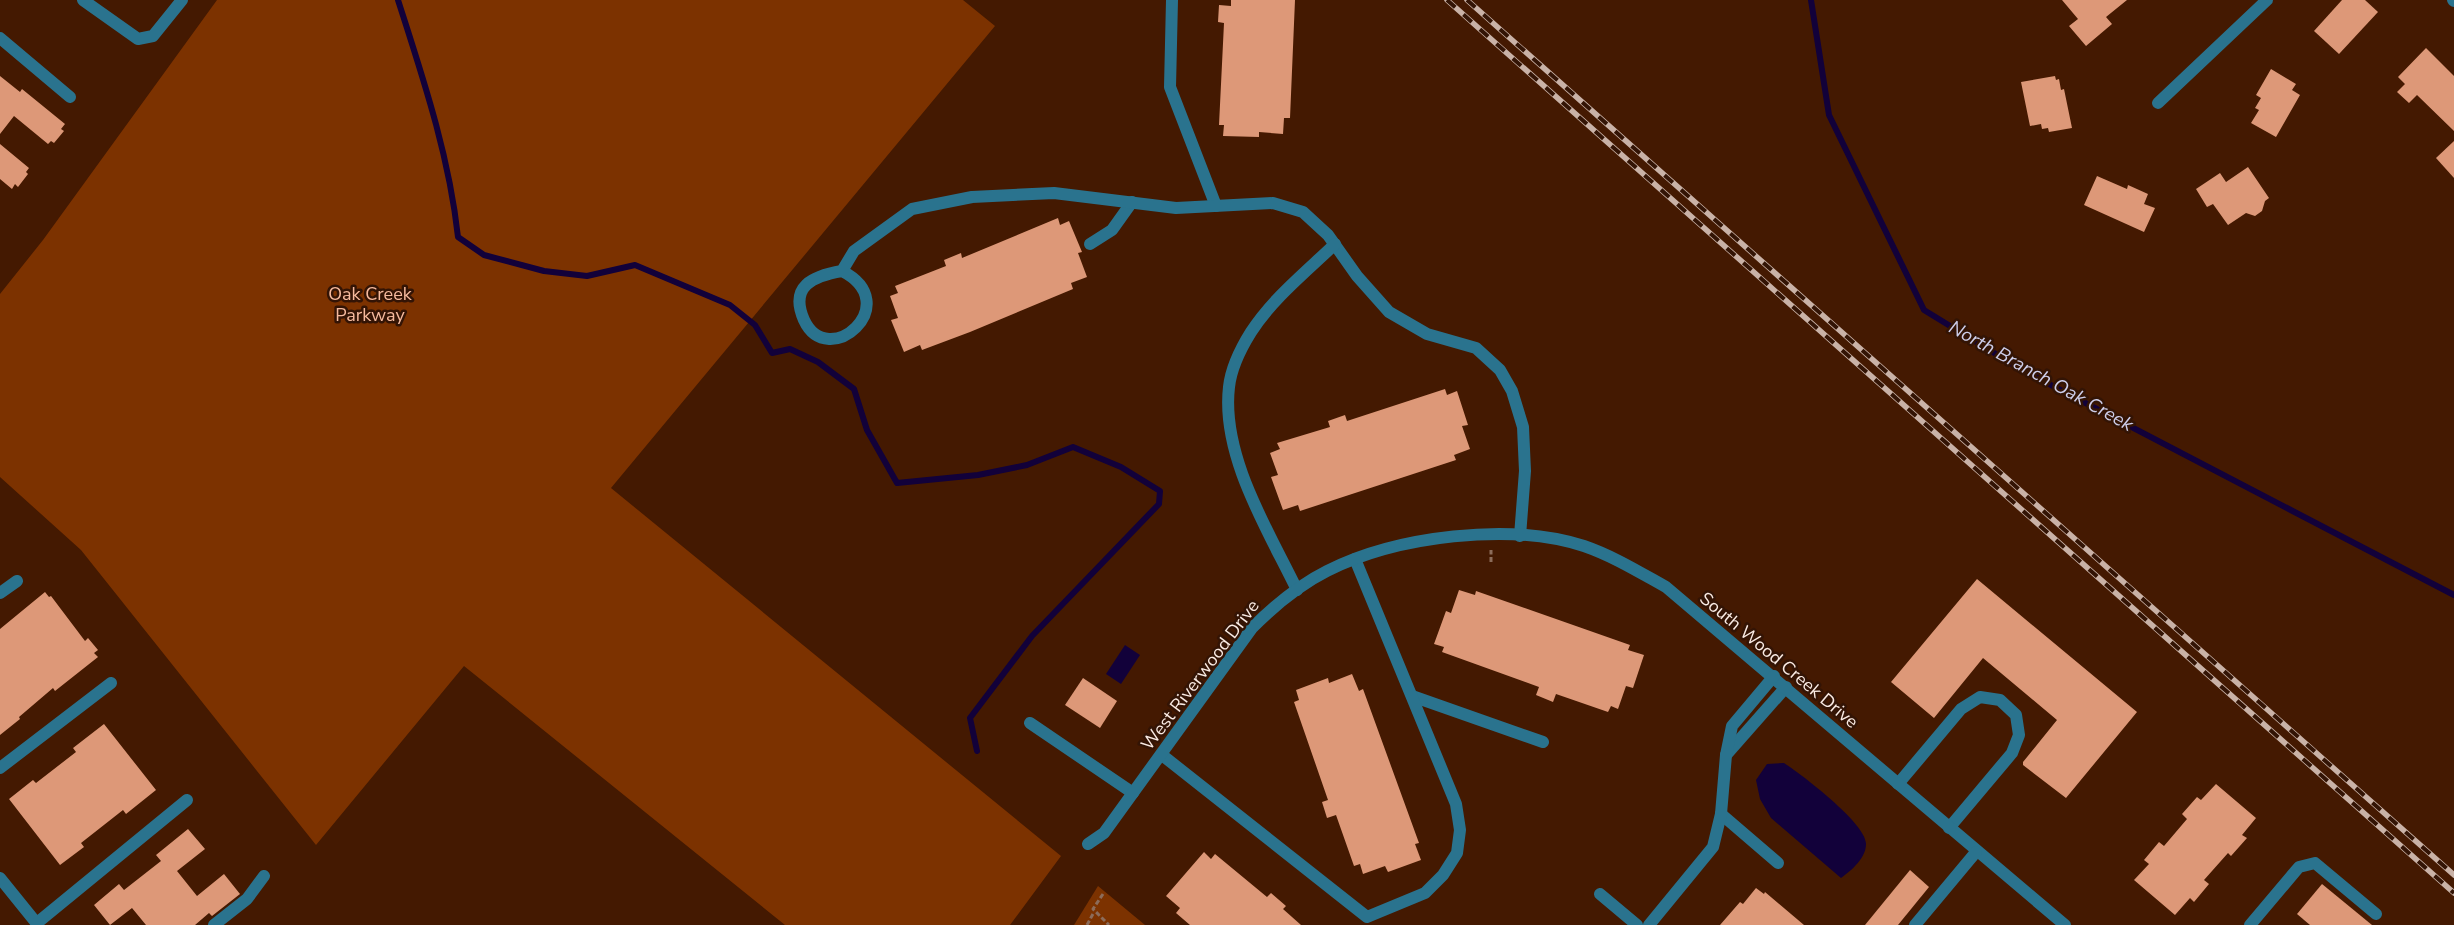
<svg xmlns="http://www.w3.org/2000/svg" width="2454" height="925" font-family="'Nunito Sans',sans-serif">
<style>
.green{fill:#7c3200}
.water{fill:#12013a}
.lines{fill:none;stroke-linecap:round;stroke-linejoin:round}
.stream{stroke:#12013a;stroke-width:6}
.building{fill:#dd9878}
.path{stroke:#8c6c5a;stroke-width:3;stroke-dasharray:5 2.5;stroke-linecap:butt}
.minor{stroke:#2a738e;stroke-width:12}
.rail-casing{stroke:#c9b2a7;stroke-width:5.5}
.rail{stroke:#331405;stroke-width:4;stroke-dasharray:11;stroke-linecap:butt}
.labels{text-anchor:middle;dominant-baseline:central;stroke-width:5;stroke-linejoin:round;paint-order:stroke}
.park-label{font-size:18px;fill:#f6ba9e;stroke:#331405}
.street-label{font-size:18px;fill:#faebe4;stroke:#331405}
.water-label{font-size:19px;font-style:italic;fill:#ceceea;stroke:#331405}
</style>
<rect width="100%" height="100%" fill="#441901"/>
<g class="green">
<path d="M217 0H963L995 26 611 488 1061 856 1010 925H785L464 666 316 845 81 550 0 477V294L43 240Z"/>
<path d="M1098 886 1145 925H1074Z"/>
</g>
<g class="water">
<path d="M1125 645 1140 655 1121 684 1106 674Z"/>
<path d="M1784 763C1801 774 1867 824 1866 844 1866 858 1852 870 1841 878L1771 818 1760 799 1756 780 1767 764Z"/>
</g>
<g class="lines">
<g class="stream">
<path d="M398 0C423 78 449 155 458 237L484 255 544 271 587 276 635 265 730 305 755 325 772 353 790 349 818 362 854 389 867 430 897 483 978 475 1027 465 1073 447 1121 467 1160 491 1159 504 1032 636 970 718 977 751"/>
<path d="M1811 0 1829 115 1924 310 2022 370 2454 595"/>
</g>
</g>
<g class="building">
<path d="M1231 0H1295L1290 118H1284L1283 134 1259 132V137L1223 136 1224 125H1219L1224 23 1218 22 1219 5 1231 6Z"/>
<path d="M2062 0H2127L2106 17 2112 24 2086 46 2069 26 2078 19Z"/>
<path d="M2342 0H2365L2378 12 2339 54 2314 31Z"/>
<path d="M2426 48 2454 76V131L2417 95 2409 103 2397 92 2405 84 2398 77Z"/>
<path d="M2271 69 2296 84 2292 90 2300 95 2276 137 2251 123 2259 110 2255 108 2261 98 2256 95Z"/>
<path d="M0 76 20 92 22 89 65 124 61 129 64 131 54 143 51 141 48 144 14 116 0 134Z"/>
<path d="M2055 76 2056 80 2059 79 2061 90 2064 89 2072 128 2049 132 2048 128 2042 129 2041 124 2030 126 2021 82Z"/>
<path d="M2454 141V178L2436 158Z"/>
<path d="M0 144 29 168 26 172 28 174 18 187 15 184 12 189 0 179Z"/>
<path d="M2248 167 2269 198 2265 201 2262 211 2255 216 2246 213 2228 225 2213 204 2207 207 2196 189 2220 173 2226 182Z"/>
<path d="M2097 176 2127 189 2128 185 2148 194 2144 204 2155 208 2144 232 2084 205Z"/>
<path d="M1058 218 1060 225 1069 221 1082 252 1078 253 1087 277 1071 283 1073 289 970 332 922 350 920 345 904 352 891 320 898 318 890 296 898 293 895 286 946 266 944 260 961 253 962 258Z"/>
<path d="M1445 389 1447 395 1457 391 1468 425 1462 426 1470 449 1454 455 1456 460 1300 511 1298 505 1283 510 1271 477 1278 475 1270 453 1280 449 1277 443 1330 427 1328 421 1345 415 1347 421Z"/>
<path d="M1977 579 2137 712 2066 798 2023 765V762L2057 720 1983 658 1934 718 1891 682Z"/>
<path d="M1459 590 1475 595 1476 591 1630 645 1628 650 1644 655 1633 688 1626 686 1618 709 1611 706 1608 712 1556 694 1553 702 1536 695 1539 687 1442 652 1444 647 1434 644 1446 611 1451 613Z"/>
<path d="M45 592 49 597 51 596 85 641 88 638 98 650 94 653 98 657 55 691 53 688 19 717 20 719 0 735V629Z"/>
<path d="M1352 674 1359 691 1363 689 1419 843 1415 844 1421 860 1388 872 1385 866 1363 874 1360 864 1354 866 1336 815 1327 818 1322 802 1328 800 1294 702 1299 700 1296 690 1328 678 1329 683Z"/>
<path d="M1083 678 1117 701 1100 728 1065 705Z"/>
<path d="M104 724 156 790 126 814 123 810 81 843 84 847 60 865 9 799 33 780 36 783 76 752 73 748Z"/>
<path d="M2216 784 2256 818 2242 835 2247 838 2231 856 2228 853 2204 880 2209 884 2194 902 2190 898 2175 915 2134 880 2149 864 2144 860 2159 842 2164 846 2187 819 2182 814 2197 797 2201 800Z"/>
<path d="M188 829 205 849 177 871 197 896 224 874 240 894 212 916 209 913 195 925H146L132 908 110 925 94 905 119 884 124 890 161 861 156 855Z"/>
<path d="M1204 852 1211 859 1215 854 1267 897 1271 893 1286 906 1283 909 1301 925H1190L1176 913 1180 908 1166 896Z"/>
<path d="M1910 870 1929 887 1898 925H1865Z"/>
<path d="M2322 884 2372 925H2310L2297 914Z"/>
<path d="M1756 888 1764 894 1765 892 1804 925H1720L1740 902 1743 904Z"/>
</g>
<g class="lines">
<g class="path">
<path d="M1491 562V550"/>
<path d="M1103 894 1093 909 1109 925"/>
<path d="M1087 925 1094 912"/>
</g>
<g class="minor">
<path d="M83 0 138 39 153 36 182 0"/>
<path d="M1172 0 1170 87 1216 206"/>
<path d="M2453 0 2454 1"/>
<path d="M0 38 70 97"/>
<path d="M2158 103 2267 0"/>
<path d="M1090 244 1112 230 1132 202"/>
<path d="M842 271C906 304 828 372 804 320 789 286 813 276 842 271L854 251 912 209 972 197 1054 193 1176 208 1273 203 1303 212 1328 235 1357 276 1389 312 1427 334 1476 348 1500 370 1512 391 1523 427 1525 471 1520 536"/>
<path d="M1297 590C1268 530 1221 456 1229 387 1231 368 1241 348 1251 332 1273 298 1307 271 1335 244"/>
<path d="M0 593 17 581"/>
<path d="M1412 696 1543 742"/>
<path d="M1030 723 1133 793"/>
<path d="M1162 755 1367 917 1425 893 1443 875 1457 853 1460 830 1456 804 1355 559"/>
<path d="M1726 755 1786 687"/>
<path d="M0 768 111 683"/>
<path d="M1898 784 1961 709 1980 697 2000 700 2016 715 2019 735 2012 753 1949 828"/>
<path d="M1721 814 1778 863"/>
<path d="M1088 844 1104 833 1252 628C1274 606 1299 585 1327 571 1396 536 1510 522 1584 546 1613 556 1639 572 1666 587L2065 925"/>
<path d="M0 878 38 925"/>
<path d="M1600 894 1637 925"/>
<path d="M37 923 187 800"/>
<path d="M214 925 247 899 264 876"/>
<path d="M1649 925 1713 847 1721 814 1726 755 1732 726 1774 676"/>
<path d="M1915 925 1976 852"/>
<path d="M2250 925 2299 867 2315 863 2376 914"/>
</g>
<defs>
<g id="rail">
<path d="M1447 0 2454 893"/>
<path d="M1467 0 2454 875"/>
</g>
</defs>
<use href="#rail" class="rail-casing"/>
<use href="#rail" class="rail"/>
</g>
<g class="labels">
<g class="park-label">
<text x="370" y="294">Oak Creek<tspan x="370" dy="21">Parkway</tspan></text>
</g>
<g class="street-label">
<text transform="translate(1779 660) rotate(40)">South Wood Creek Drive</text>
<text transform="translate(1200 675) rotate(-53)">West Riverwood Drive</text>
</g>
<g class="water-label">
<text transform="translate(2041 376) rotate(29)">North Branch Oak Creek</text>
</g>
</g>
</svg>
